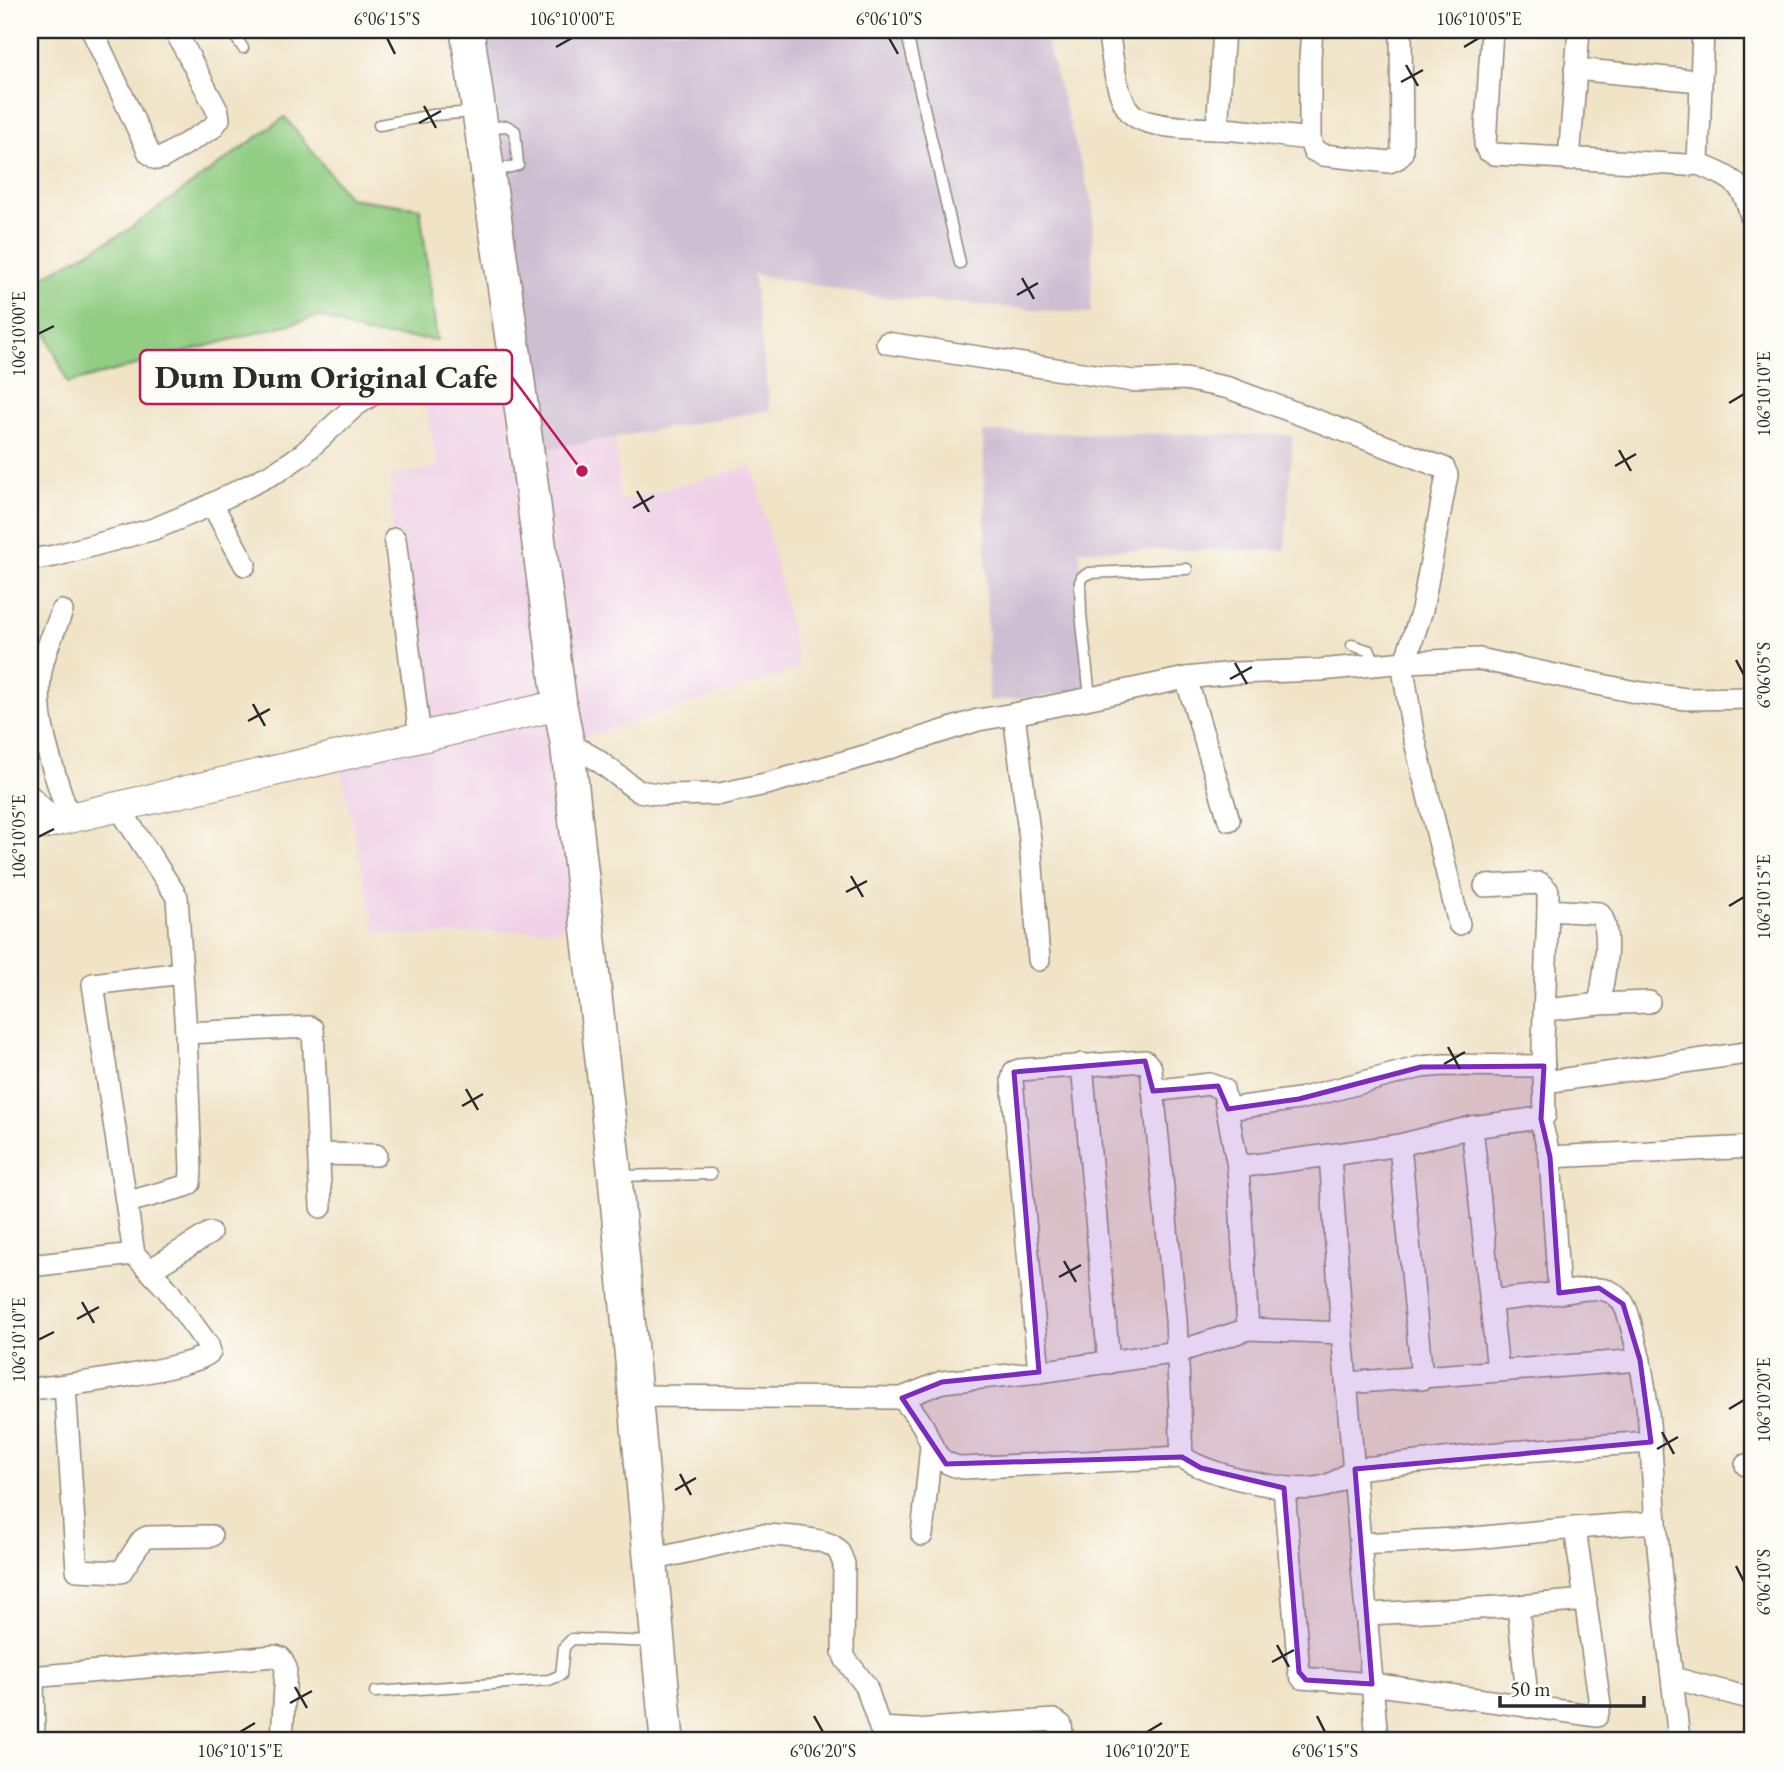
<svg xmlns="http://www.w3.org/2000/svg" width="1783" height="1770" font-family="'EB Garamond',serif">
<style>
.built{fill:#efd0e6}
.industrial{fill:#cdbed2}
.green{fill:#91cd83;stroke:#5e7c57;stroke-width:2}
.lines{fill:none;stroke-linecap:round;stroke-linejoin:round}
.lane-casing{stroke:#8e8778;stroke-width:13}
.street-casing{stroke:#8e8778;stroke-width:24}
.secondary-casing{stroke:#8e8778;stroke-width:32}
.primary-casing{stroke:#8e8778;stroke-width:36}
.lane{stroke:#fff;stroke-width:10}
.street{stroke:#fff;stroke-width:21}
.secondary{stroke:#fff;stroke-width:30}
.primary{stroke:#fff;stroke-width:33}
.marked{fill:#7b2cbf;fill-opacity:0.2;stroke:#7b2cbf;stroke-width:5;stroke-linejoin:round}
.ticks{fill:none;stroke:#2b2b2b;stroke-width:2.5}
.leader{fill:none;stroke:#c2185b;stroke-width:2.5}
.callout-dot{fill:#c2185b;stroke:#fdfcf7;stroke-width:2.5}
.callout{fill:#fdfcf7;stroke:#c2185b;stroke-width:2.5}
.callout-label{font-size:33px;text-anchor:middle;font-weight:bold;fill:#2b2b2b}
.neatline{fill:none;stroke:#2b2b2b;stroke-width:2.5}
.ticks-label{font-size:18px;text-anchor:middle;fill:#2b2b2b}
</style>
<rect width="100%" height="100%" fill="#fdfcf7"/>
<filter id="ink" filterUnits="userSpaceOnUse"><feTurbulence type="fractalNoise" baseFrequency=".0143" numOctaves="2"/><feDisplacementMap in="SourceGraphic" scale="14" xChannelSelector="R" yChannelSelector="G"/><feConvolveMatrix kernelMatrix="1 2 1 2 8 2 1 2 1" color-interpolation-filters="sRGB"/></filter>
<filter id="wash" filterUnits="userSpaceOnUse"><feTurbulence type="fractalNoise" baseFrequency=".00686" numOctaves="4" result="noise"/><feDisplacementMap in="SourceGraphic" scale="28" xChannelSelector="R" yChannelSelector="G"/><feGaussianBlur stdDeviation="1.57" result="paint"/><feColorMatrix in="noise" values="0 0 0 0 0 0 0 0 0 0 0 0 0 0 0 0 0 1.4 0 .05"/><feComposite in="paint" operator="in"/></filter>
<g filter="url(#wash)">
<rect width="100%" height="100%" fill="#f0e3c6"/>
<path class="built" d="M537 374 549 449 616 438 620 501 753 466 800 669 566 743 575 928 414 936 376 933 336 748 422 725 391 560V475L437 468 425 401Z"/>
<g class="industrial">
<path d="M485 30H1043L1093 206 1091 314 879 297 753 274 770 410 548 449Z"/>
<path d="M983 432 1293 435 1285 550H1079L1093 691 989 701Z"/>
</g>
<path class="green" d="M285 117 349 198 420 208 437 340 365 334 320 316 68 383 30 296V284L125 232Z"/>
</g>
<g filter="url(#ink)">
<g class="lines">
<defs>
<g id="lane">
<path d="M231 30 243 48"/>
<path d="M906 30 960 263"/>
<path d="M379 125 433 115 475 112"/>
<path d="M483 128 507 126 515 131 518 165 492 172"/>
<path d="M1352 645 1370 651 1377 666"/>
<path d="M1090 697 1081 614 1080 582 1082 577 1089 573 1187 569"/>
<path d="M618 1176 711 1174"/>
<path d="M375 1692 549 1680 561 1675 564 1647 572 1639 656 1642"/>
</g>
<g id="street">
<path d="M92 30 149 153 157 159 162 158 212 128 219 119 218 112 175 30"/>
<path d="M1108 30C1112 52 1115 95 1130 112 1145 129 1197 128 1218 129 1249 130 1279 136 1310 139"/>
<path d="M1312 30 1310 57V139L1313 150 1323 155 1389 162 1398 158 1402 153 1401 30"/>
<path d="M1492 30 1485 144 1487 150 1494 154 1686 165 1698 164 1703 30"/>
<path d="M1575 69 1699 81"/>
<path d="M1217 129 1224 30"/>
<path d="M1569 160 1579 30"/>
<path d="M1698 164C1737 180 1744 183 1753 225"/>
<path d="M887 343 1133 381 1185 379 1229 388 1444 468 1447 475 1422 610 1405 662 1404 674 1413 733 1459 924"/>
<path d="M212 504 245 565"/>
<path d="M395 539 420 737"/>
<path d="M30 560 54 556 154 529 204 508 278 471 303 454 355 406 396 379 515 359"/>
<path d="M62 611C54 633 42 655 40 679 35 726 55 773 69 818"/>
<path d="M1186 678 1229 820"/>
<path d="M1014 714 1030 840 1039 960"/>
<path d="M567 742 596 759 638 791 664 795 720 794 770 783 868 755 978 720 1014 714 1186 678 1234 673 1320 670 1405 662 1479 659 1635 692 1686 699 1753 698"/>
<path d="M30 796 55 821"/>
<path d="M118 806 177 897 186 1033 191 1170 190 1183 186 1186 128 1202"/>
<path d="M1485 886 1540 883 1548 891V910L1599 913C1614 930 1603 982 1599 1004"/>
<path d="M1548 910 1543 1042 1545 1115 1540 1118 1550 1157 1559 1293C1578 1291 1606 1282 1620 1299 1628 1308 1630 1322 1633 1333 1651 1396 1651 1459 1656 1523 1662 1596 1671 1668 1679 1740"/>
<path d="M1546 1010 1599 1004 1649 1002"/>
<path d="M186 1033 310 1027 313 1029 321 1207"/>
<path d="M1082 1064 1109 1363"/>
<path d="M1545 1082 1753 1052"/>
<path d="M1153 1091 1209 1084 1223 1089 1238 1167 1330 1155"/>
<path d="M1228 1109 1299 1099 1421 1067 1444 1065 1544 1066"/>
<path d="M1472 1127 1498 1371"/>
<path d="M1400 1145 1422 1379"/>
<path d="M319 1154 376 1155"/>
<path d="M1550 1157 1753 1147"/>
<path d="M30 1266 134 1254"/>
<path d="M150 1270 210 1233"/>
<path d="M1490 1301 1559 1293"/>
<path d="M1248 1329 1342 1333"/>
<path d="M1039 1372 1178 1352 1248 1329 1238 1167"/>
<path d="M1347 1383 1640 1360"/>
<path d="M65 1386 77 1570 121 1572 142 1540 147 1537 211 1536"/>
<path d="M30 1389C57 1387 200 1368 210 1352L208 1345 167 1289 134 1254 93 984 182 973"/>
<path d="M636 1396 902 1398 942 1382 1039 1372 1012 1080 1014 1072 1019 1070 1145 1061 1151 1068 1176 1319 1182 1457"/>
<path d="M902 1398C910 1408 920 1418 925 1430 935 1452 936 1463 963 1468L1182 1457C1209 1475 1288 1494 1321 1487 1334 1485 1345 1476 1355 1469L1508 1452 1651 1442"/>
<path d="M1746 1465H1753"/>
<path d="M1284 1488 1299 1672 1302 1678 1372 1684 1597 1716 1600 1705 1575 1528 1474 1538 1360 1544"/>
<path d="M1575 1528 1656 1522"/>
<path d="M922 1535 931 1446"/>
<path d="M651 1560 760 1535C775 1535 821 1538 833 1546 840 1550 841 1557 844 1564L843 1652 846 1660 866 1686 880 1728 915 1730 1054 1720 1061 1725 1063 1740"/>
<path d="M1518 1606 1528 1707"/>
<path d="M1368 1614 1518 1606 1586 1600"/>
<path d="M30 1677 275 1656 281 1658 286 1668 282 1740"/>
<path d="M33 1677 34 1740"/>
<path d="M1673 1678 1753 1699"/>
<path d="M1377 1740 1342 1333 1330 1155 1400 1145 1472 1127 1540 1118"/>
</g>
<path id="secondary" d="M30 827 560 705"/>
<path id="primary" d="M467 30 515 359 560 705 567 742 615 1177 667 1740"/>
</defs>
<use href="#lane" class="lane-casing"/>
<use href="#street" class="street-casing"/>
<use href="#secondary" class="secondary-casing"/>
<use href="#primary" class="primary-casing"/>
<use href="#lane" class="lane"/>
<use href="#street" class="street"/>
<use href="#secondary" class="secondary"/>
<use href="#primary" class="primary"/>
</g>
</g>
<path class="marked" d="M1145 1061 1153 1091 1218 1086 1228 1109 1299 1099 1421 1067 1544 1066 1541 1119 1550 1157 1559 1293 1599 1288 1623 1304 1640 1360 1651 1442 1355 1469 1372 1684 1306 1680 1299 1672 1284 1488 1201 1468 1182 1457 946 1464 902 1398 942 1382 1039 1372 1014 1072Z"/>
<path class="ticks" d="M387 38 395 54M889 38 898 54M556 47 572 38M1464 47 1479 38M1406 65 1418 86M1401 82 1423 70M424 106 436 128M419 123 441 111M1022 278 1034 299M1017 295 1038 283M38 334 54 326M1729 403 1744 394M1619 450 1631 471M1615 466 1636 454M637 491 649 512M633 508 654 496M1736 660 1744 675M1235 663 1247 684M1230 679 1252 667M253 704 265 726M248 721 270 709M38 837 54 829M851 876 863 897M846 892 867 881M1729 906 1744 897M1448 1047 1460 1069M1444 1064 1465 1052M466 1089 478 1110M462 1106 483 1094M1064 1261 1076 1282M1059 1277 1081 1265M82 1302 94 1323M77 1319 99 1307M38 1340 54 1332M1729 1409 1744 1400M1662 1432 1674 1454M1657 1449 1678 1437M680 1474 691 1495M675 1490 696 1478M1736 1566 1744 1582M1277 1645 1289 1667M1272 1662 1294 1650M295 1687 307 1708M290 1703 312 1691M814 1716 823 1732M1317 1716 1325 1732M240 1732 255 1723M1147 1732 1162 1723"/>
<path class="leader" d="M582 471L512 377"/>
<circle class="callout-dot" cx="582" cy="471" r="7"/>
<rect class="callout" x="140" y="350" width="372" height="54" rx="7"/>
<g class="callout-label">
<text x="326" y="388">Dum Dum Original Cafe</text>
</g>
<rect width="1783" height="1770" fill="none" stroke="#fdfcf7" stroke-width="77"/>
<path d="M1500 1696v10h144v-10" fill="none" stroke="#2b2b2b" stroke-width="3.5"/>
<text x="1510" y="1696" font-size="21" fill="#2b2b2b" stroke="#fdfcf7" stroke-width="5" paint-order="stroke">50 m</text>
<rect x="38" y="38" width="1706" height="1694" class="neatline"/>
<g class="ticks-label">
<text x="387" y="25">6°06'15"S</text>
<text x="572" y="25">106°10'00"E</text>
<text x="889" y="25">6°06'10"S</text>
<text x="1479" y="25">106°10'05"E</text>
<text transform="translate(19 334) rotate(-90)" y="6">106°10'00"E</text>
<text transform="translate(1764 394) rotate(-90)" y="6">106°10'10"E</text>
<text transform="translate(1764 675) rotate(-90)" y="6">6°06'05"S</text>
<text transform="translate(19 837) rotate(-90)" y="6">106°10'05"E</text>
<text transform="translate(1764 897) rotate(-90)" y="6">106°10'15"E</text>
<text transform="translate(19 1340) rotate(-90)" y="6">106°10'10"E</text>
<text transform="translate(1764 1400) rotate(-90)" y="6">106°10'20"E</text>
<text transform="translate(1764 1582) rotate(-90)" y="6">6°06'10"S</text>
<text x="240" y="1757">106°10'15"E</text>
<text x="823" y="1757">6°06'20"S</text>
<text x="1147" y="1757">106°10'20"E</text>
<text x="1325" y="1757">6°06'15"S</text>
</g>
</svg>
